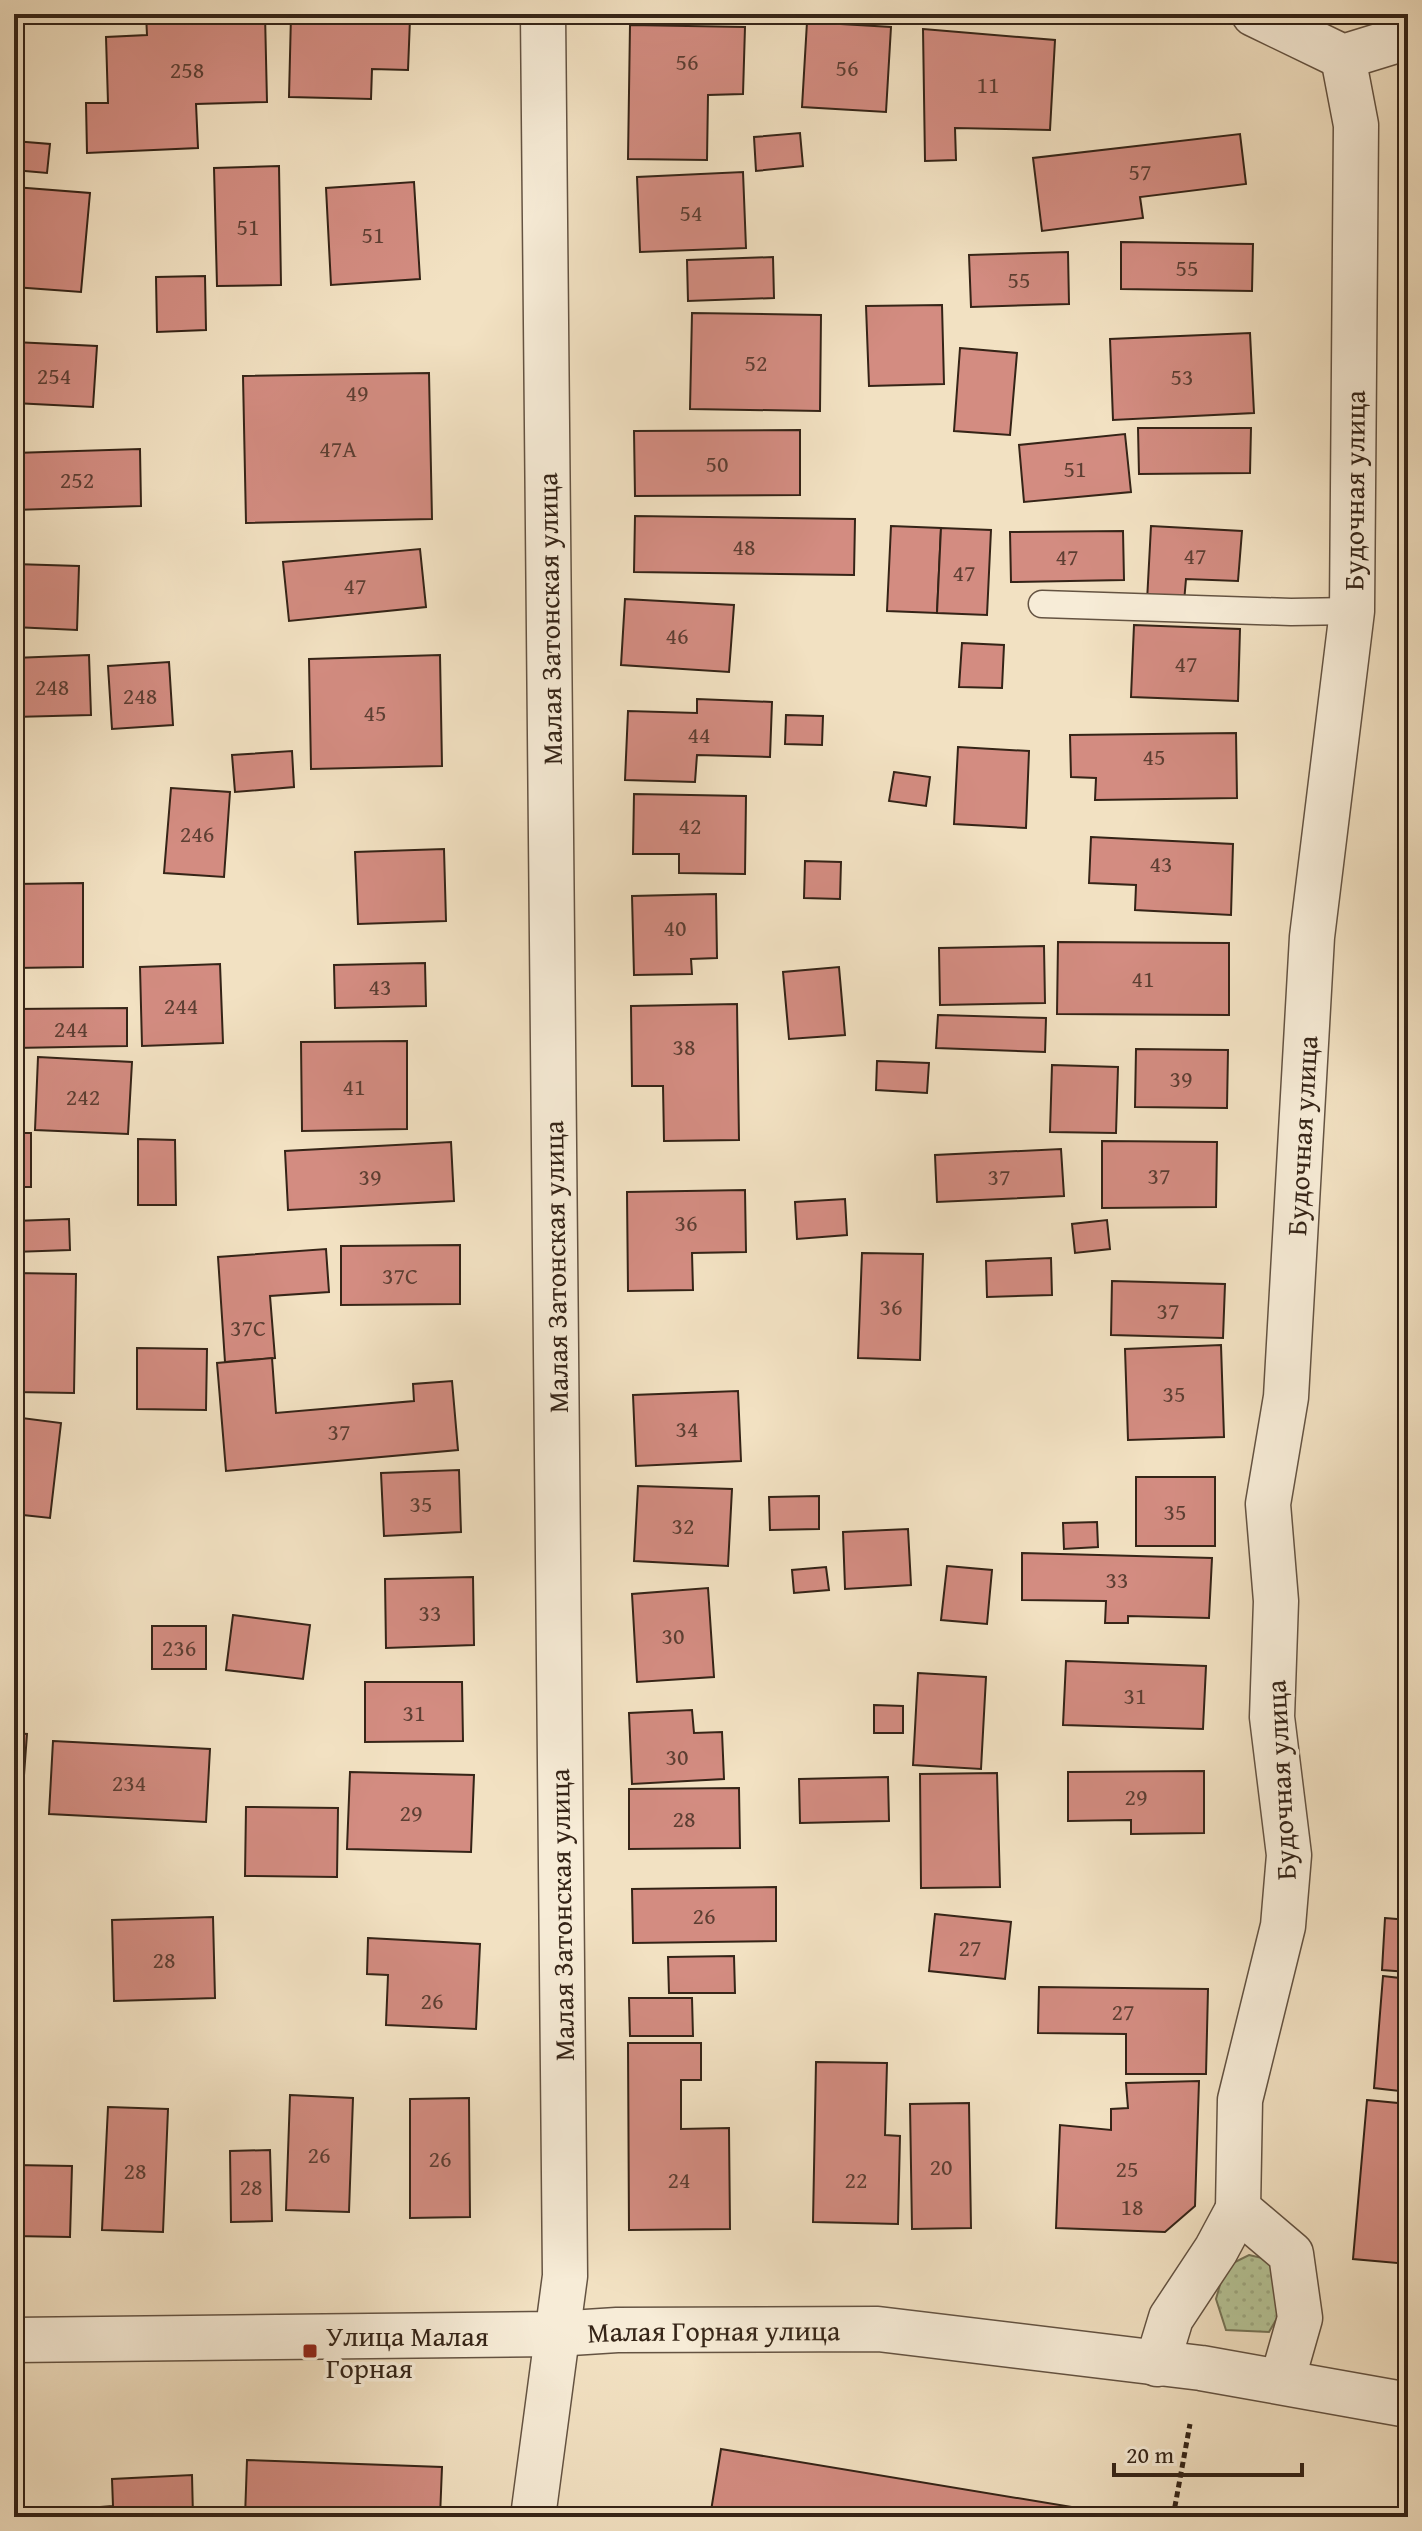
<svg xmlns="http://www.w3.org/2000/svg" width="1422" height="2531" font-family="'Gentium Book Plus',serif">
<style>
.grass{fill:url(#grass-dots);stroke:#767457;stroke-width:2}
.building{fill:#d38c81;stroke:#352417;stroke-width:2}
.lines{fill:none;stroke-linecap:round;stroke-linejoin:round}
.service-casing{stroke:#645342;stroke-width:29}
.minor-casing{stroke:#645342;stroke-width:47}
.path{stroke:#352417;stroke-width:5;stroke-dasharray:6 4;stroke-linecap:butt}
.service{stroke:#f7ecd7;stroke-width:26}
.minor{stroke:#f7ecd7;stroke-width:44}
.poi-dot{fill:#8f2418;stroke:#f7ecd7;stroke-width:3}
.labels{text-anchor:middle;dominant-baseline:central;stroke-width:7;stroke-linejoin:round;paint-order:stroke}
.number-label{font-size:24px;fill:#5c3e32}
.street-label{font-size:28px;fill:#352417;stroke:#f7ecd7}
.poi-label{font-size:28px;fill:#352417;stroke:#f7ecd7;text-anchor:start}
</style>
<defs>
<pattern id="grass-dots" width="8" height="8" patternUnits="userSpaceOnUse" patternTransform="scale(2)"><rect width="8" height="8" fill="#b6c497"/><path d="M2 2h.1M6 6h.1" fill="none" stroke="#9da881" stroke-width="1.8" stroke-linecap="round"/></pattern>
</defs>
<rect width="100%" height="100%" fill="#f2e1c2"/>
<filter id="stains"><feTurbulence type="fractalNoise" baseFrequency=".0025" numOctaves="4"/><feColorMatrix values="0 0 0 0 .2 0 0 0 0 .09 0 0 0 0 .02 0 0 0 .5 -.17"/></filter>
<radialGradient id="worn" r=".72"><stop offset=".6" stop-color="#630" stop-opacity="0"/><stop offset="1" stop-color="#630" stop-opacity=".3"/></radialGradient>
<path class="grass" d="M1249 2255 1271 2260 1283 2308 1269 2332 1226 2330 1216 2299 1225 2267Z"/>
<g class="building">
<path d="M146 14H265L267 102 196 104 198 148 87 153 86 103H108L106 37 147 35Z"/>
<path d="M291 15 410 19 408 70 372 69 371 99 289 97Z"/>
<path d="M807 22 891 27 886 112 802 107Z"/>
<path d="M630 25 745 27 743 94 708 95 707 160 628 159Z"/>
<path d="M923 29 1055 40 1050 130 955 128 956 160 925 161Z"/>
<path d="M800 133 803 166 756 171 754 137Z"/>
<path d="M1240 134 1246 184 1140 197 1143 218 1042 231 1033 158Z"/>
<path d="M14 141 50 144 47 173 14 170Z"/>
<path d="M279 166 281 285 217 286 214 168Z"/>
<path d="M743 172 746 248 640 252 637 177Z"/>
<path d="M414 182 420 279 331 285 326 188Z"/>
<path d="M14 187 90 193 81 292 14 287Z"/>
<path d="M1121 242 1253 244 1252 291 1121 289Z"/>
<path d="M1068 252 1069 304 971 307 969 255Z"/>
<path d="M773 257 774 298 688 301 687 260Z"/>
<path d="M205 276 206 330 157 332 156 277Z"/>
<path d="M942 305 944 384 869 386 866 306Z"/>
<path d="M692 313 821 315 820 411 690 409Z"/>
<path d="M1250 333 1254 413 1113 420 1110 339Z"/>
<path d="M14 342 97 346 93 407 14 403Z"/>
<path d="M960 348 1017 353 1010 435 954 431Z"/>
<path d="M429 373 432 519 246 523 243 376Z"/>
<path d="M1138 428H1251L1250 473 1139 474Z"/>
<path d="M800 430V495L635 496 634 431Z"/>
<path d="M1125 434 1131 492 1024 502 1019 445Z"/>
<path d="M140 449 141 506 14 510V453Z"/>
<path d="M635 516 855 519 854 575 634 572Z"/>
<path d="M891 526 941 528 937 613 887 611Z"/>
<path d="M1151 526 1242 531 1238 581 1186 579 1184 602 1147 601Z"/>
<path d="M941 528 991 530 987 615 937 613Z"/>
<path d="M1123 531 1124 580 1011 582 1010 532Z"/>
<path d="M420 549 426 607 289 621 283 562Z"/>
<path d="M14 564 79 566 77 630 14 627Z"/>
<path d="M625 599 734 605 729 672 621 665Z"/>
<path d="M1134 625 1240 629 1238 701 1131 697Z"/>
<path d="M962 643 1004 645 1002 688 959 687Z"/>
<path d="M89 655 91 715 14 717V658Z"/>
<path d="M440 655 442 766 311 769 309 659Z"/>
<path d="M169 662 173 725 112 729 108 666Z"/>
<path d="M697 699 772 702 770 757 697 755 695 782 625 780 628 711 697 713Z"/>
<path d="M786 715 823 716 822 745 785 744Z"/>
<path d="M1236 733 1237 798 1095 800 1096 778 1071 777 1070 735Z"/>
<path d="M958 747 1029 751 1026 828 954 824Z"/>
<path d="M292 751 294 787 235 792 232 755Z"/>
<path d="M894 772 930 777 926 806 889 801Z"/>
<path d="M171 788 230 792 224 877 164 873Z"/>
<path d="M634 794 746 796 745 874 679 873V854H633Z"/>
<path d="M1091 837 1233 844 1231 915 1135 910 1136 885 1089 883Z"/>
<path d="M444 849 446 921 358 924 355 852Z"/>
<path d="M805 861 841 862 840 899 804 898Z"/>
<path d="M83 883V967L14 968V884Z"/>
<path d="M716 894 717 958 691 959 692 974 634 975 632 896Z"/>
<path d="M1058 942 1229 943V1015L1057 1014Z"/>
<path d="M1044 946 1045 1003 940 1005 939 948Z"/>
<path d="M425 963 426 1006 335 1008 334 965Z"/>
<path d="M220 964 223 1043 142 1046 140 967Z"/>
<path d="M839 967 845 1035 789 1039 783 972Z"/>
<path d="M737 1004 739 1140 664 1141 663 1086H632L631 1006Z"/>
<path d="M127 1008V1046L14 1048V1009Z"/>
<path d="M938 1015 1046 1018 1045 1052 936 1048Z"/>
<path d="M407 1041V1129L302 1131 301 1042Z"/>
<path d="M1136 1049 1228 1050 1227 1108 1135 1107Z"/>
<path d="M38 1057 132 1062 128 1134 35 1130Z"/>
<path d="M877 1061 929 1063 927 1093 876 1090Z"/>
<path d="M1052 1065 1118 1067 1116 1133 1050 1132Z"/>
<rect x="14" y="1133" width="17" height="54"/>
<path d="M138 1139 175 1140 176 1205H138Z"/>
<path d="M1102 1141 1217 1142 1216 1207 1102 1208Z"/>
<path d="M451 1142 454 1201 288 1210 285 1151Z"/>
<path d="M1061 1149 1064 1196 937 1202 935 1155Z"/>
<path d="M745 1190 746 1252 692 1253 693 1290 628 1291 627 1192Z"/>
<path d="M845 1199 847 1235 797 1239 795 1202Z"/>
<path d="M69 1219 70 1250 14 1252V1221Z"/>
<path d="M1107 1220 1110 1249 1075 1253 1072 1224Z"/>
<path d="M460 1245V1304L341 1305V1246Z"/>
<path d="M326 1249 329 1292 270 1296 275 1358 225 1362 218 1257Z"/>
<path d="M862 1253 923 1254 920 1360 858 1358Z"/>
<path d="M1051 1258 1052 1295 987 1297 986 1261Z"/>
<path d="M14 1273 76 1274 74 1393 14 1392Z"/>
<path d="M1112 1281 1225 1284 1223 1338 1111 1335Z"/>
<path d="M1221 1345 1224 1437 1128 1440 1125 1349Z"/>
<path d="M137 1348 207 1349 206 1410 137 1409Z"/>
<path d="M272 1358 276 1413 414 1401 413 1384 452 1381 458 1450 226 1471 217 1363Z"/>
<path d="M738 1391 741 1461 636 1466 633 1395Z"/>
<path d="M14 1417 61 1423 50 1518 14 1514Z"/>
<path d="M1407 1425H1408V1502H1402Z"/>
<path d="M459 1470 461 1532 384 1536 381 1473Z"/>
<rect x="1136" y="1477" width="79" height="69"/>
<path d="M638 1486 732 1489 728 1566 634 1561Z"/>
<path d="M819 1496V1529L770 1530 769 1497Z"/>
<path d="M1097 1522 1098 1547 1064 1549 1063 1523Z"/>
<path d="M908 1529 911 1585 845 1589 843 1532Z"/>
<path d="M1405 1533H1408V1604H1404Z"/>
<path d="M1022 1553 1212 1558 1209 1618 1128 1616V1623H1105L1106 1601 1022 1600Z"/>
<path d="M947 1566 992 1570 987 1624 941 1620Z"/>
<path d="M826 1567 829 1590 794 1593 792 1570Z"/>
<path d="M473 1577 474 1645 386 1648 385 1579Z"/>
<path d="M708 1588 714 1677 637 1682 632 1594Z"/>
<path d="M233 1615 310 1625 303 1679 226 1670Z"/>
<rect x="152" y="1626" width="54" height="43"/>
<path d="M1066 1661 1206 1666 1203 1729 1063 1725Z"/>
<path d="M918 1673 986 1677 981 1769 913 1765Z"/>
<path d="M365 1682H462L463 1741 365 1742Z"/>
<path d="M874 1705 903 1706V1733H874Z"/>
<path d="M1403 1706H1408V1748H1401Z"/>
<path d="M692 1710 694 1733 722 1732 724 1779 632 1784 629 1713Z"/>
<path d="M14 1733 27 1734 23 1789H14Z"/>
<path d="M53 1741 210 1749 206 1822 49 1814Z"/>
<path d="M1402 1756H1408V1847L1398 1846Z"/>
<path d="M1204 1771V1833L1131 1834V1820L1068 1821V1772Z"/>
<path d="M350 1772 474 1775 471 1852 347 1849Z"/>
<path d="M997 1773 1000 1887 921 1888 920 1774Z"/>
<path d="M888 1777 889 1821 800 1823 799 1779Z"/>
<path d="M739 1788 740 1848 629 1849V1789Z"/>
<path d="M246 1807 338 1808 337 1877 245 1876Z"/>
<path d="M776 1887V1941L633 1943 632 1889Z"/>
<path d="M935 1914 1011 1922 1005 1979 929 1971Z"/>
<path d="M213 1917 215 1998 114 2001 112 1920Z"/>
<path d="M1385 1918 1408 1920V1972L1382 1970Z"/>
<path d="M368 1938 480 1944 476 2029 386 2025 388 1975 367 1974Z"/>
<path d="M734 1956 735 1993H669L668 1957Z"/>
<path d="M1383 1976 1408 1979V2092L1374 2088Z"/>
<path d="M1039 1987 1208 1989 1206 2074H1126V2034L1038 2033Z"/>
<path d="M629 1998H692L693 2036H630Z"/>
<path d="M628 2043H701V2080H681V2129L729 2128 730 2229 629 2230Z"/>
<path d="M816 2062 887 2063 885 2135 900 2136 898 2224 813 2222Z"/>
<path d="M1199 2081 1195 2206 1165 2232 1056 2228 1060 2125 1111 2130V2109L1128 2108 1126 2083Z"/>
<path d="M290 2095 353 2098 349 2212 286 2210Z"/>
<path d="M469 2098 470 2217 410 2218V2099Z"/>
<path d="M1367 2100 1408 2104V2264L1353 2259Z"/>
<path d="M969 2103 971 2228 912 2229 910 2104Z"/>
<path d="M108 2107 168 2109 163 2232 102 2230Z"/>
<path d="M270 2150 272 2221 231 2222 230 2151Z"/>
<path d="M14 2165 72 2166 70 2237 14 2236Z"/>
<path d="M721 2449 1132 2517H710Z"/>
<path d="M247 2460 442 2467 440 2517H245Z"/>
<path d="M192 2475 193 2517H101V2507L113 2506 112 2479Z"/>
</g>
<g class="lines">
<defs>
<path id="service" d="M1042 604 1291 612 1352 611"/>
<g id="minor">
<path d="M1254 14 1343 57 1408 37"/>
<path id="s1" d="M14 2340 555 2334 617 2330 878 2329 1201 2368 1408 2405"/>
<path d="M1157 2364 1171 2318 1216 2250 1238 2209"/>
<path id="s2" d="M1282 2381 1300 2318 1291 2254 1238 2209 1240 2100 1283 1926 1289 1855 1272 1717 1276 1601 1268 1504 1286 1397 1312 937 1352 611 1356 125 1343 57"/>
<path d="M533 2517 565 2276 543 14"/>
</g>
</defs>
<use href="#service" class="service-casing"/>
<use href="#minor" class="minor-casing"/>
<path class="path" d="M1173 2517 1190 2424"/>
<use href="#service" class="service"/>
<use href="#minor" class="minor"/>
</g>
<rect class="poi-dot" x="302" y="2343" width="16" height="16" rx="4"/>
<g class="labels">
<g class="number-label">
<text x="687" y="61">56</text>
<text x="847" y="67">56</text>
<text x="187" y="69">258</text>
<text x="988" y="84">11</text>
<text x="1140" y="171">57</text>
<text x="691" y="212">54</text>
<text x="248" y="226">51</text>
<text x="373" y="234">51</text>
<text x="1187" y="267">55</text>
<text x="1019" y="279">55</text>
<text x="756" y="362">52</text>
<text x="54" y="375">254</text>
<text x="1182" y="376">53</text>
<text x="357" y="392">49</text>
<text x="338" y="448">47А</text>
<text x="717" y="463">50</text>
<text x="1075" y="468">51</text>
<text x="77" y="479">252</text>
<text x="744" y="546">48</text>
<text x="1195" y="555">47</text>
<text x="1067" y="556">47</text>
<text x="964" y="572">47</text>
<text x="355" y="585">47</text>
<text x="677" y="635">46</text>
<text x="1186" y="663">47</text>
<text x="52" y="686">248</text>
<text x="140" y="695">248</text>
<text x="375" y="712">45</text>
<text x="699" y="734">44</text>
<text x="1154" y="756">45</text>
<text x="690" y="825">42</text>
<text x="197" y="833">246</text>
<text x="1161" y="863">43</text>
<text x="675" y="927">40</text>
<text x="1143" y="978">41</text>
<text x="380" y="986">43</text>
<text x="181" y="1005">244</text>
<text x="71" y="1028">244</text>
<text x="684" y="1046">38</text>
<text x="1181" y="1078">39</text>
<text x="354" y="1086">41</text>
<text x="83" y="1096">242</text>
<text x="1159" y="1175">37</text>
<text x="370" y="1176">39</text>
<text x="999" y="1176">37</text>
<text x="686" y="1222">36</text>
<text x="400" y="1275">37С</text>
<text x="891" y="1306">36</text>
<text x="1168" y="1310">37</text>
<text x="248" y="1327">37С</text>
<text x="1174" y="1393">35</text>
<text x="687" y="1428">34</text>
<text x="339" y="1431">37</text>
<text x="421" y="1503">35</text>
<text x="1175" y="1511">35</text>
<text x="683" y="1525">32</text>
<text x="1117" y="1579">33</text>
<text x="430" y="1612">33</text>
<text x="673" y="1635">30</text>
<text x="179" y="1647">236</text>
<text x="1135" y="1695">31</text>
<text x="414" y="1712">31</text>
<text x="677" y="1756">30</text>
<text x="129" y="1782">234</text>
<text x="1136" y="1796">29</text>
<text x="411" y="1812">29</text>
<text x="684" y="1818">28</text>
<text x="704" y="1915">26</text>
<text x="970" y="1947">27</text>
<text x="164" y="1959">28</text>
<text x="432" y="2000">26</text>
<text x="1123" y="2011">27</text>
<text x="319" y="2154">26</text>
<text x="440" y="2158">26</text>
<text x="941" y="2166">20</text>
<text x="1127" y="2168">25</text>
<text x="135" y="2170">28</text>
<text x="679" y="2179">24</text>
<text x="856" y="2179">22</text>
<text x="251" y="2186">28</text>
<text x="1132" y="2206">18</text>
</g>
<g class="street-label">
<text stroke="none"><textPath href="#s2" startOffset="1930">Будочная улица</textPath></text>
<text transform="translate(549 619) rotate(-91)">Малая Затонская улица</text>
<text stroke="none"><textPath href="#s2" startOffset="1282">Будочная улица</textPath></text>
<text transform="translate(555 1267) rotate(-91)">Малая Затонская улица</text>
<text transform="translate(1280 1780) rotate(-93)">Будочная улица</text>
<text transform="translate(561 1915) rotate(-91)">Малая Затонская улица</text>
<text stroke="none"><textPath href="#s1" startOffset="700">Малая Горная улица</textPath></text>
</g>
<g class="poi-label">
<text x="326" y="2335">Улица Малая<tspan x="326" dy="32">Горная</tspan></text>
</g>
</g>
<rect width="1422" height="2531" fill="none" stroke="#f2e1c2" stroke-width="48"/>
<rect x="16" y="16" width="1390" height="2499" fill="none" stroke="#352417" stroke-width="4"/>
<rect x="24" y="24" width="1374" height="2483" fill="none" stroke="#352417" stroke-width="2"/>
<path d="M1114 2463v12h188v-12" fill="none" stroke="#352417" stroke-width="4"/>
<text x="1126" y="2463" font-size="24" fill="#352417" stroke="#f7ecd7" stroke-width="6" paint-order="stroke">20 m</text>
<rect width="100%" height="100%" filter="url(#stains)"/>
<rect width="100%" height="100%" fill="url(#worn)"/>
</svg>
